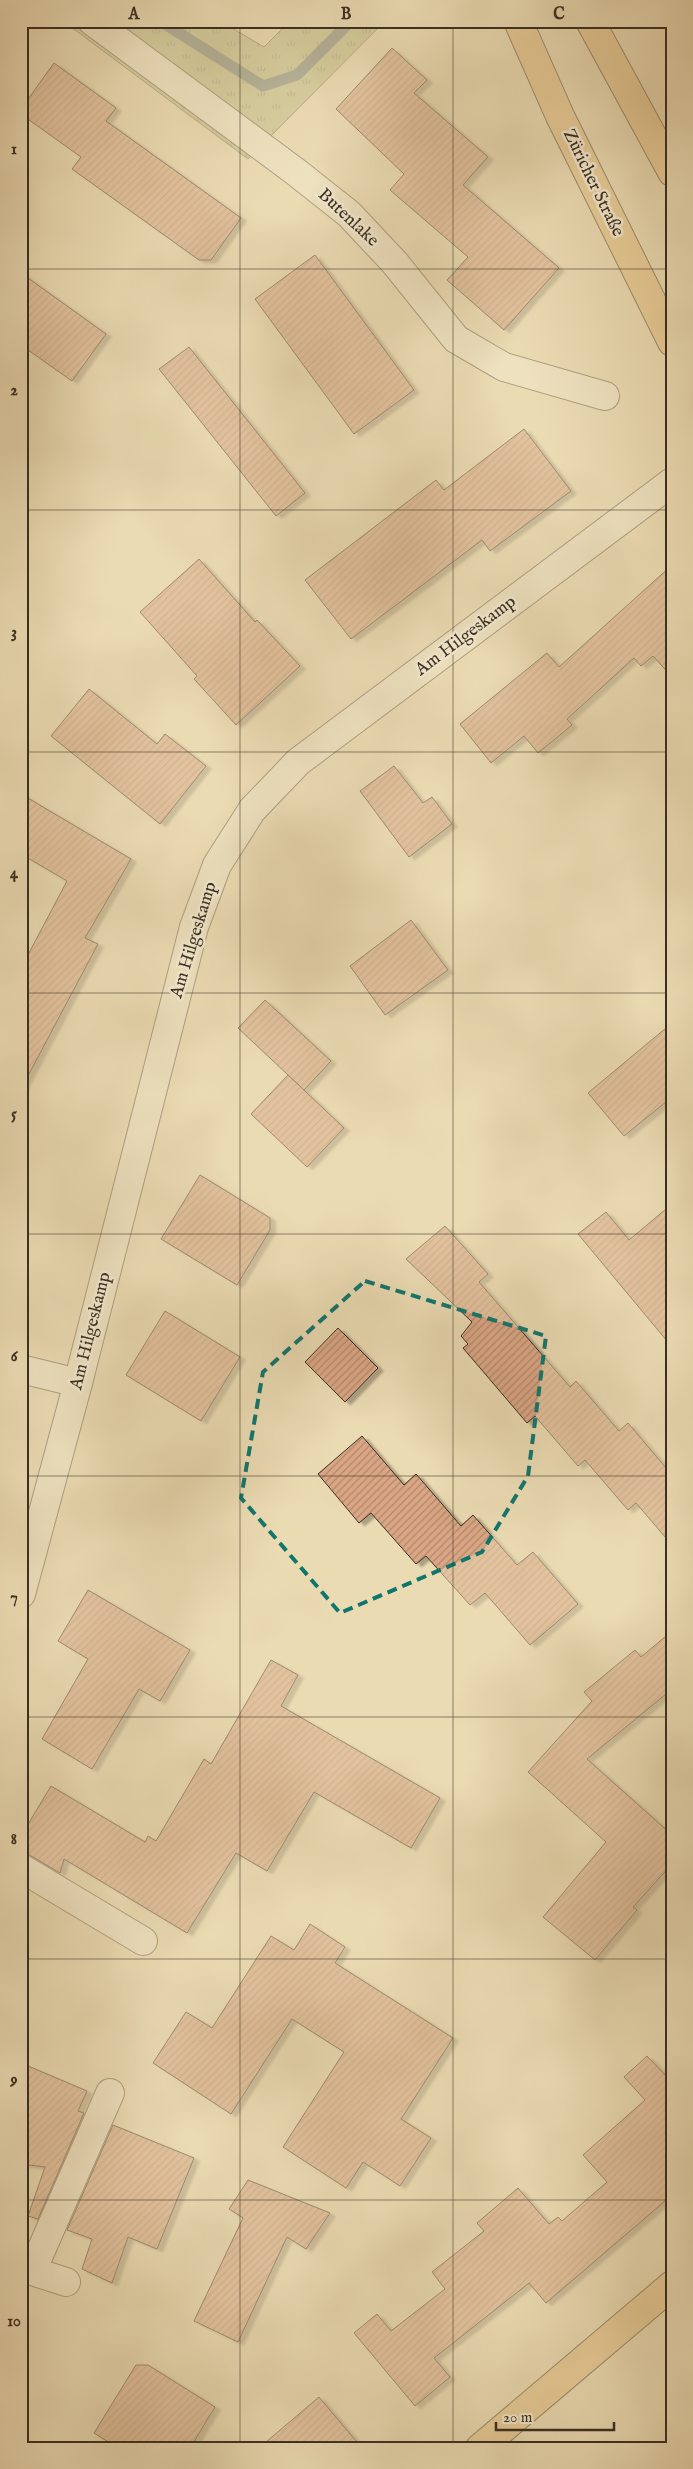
<svg xmlns="http://www.w3.org/2000/svg" width="693" height="2469" font-family="'IM FELL English',serif">
<style>
.park{fill:url(#park-tufts);stroke:#7c7655}
.lines{fill:none;stroke-linecap:round;stroke-linejoin:round}
.stream{stroke:#74827b;stroke-width:11}
.building{fill:url(#building-hatch);stroke:#3a2f22;filter:url(#shadow)}
.minor-casing{stroke:#665a46;stroke-width:30}
.major-casing{stroke:#3a2f22;stroke-width:30}
.minor{stroke:#f2e8ce;stroke-width:28}
.major{stroke:#e6be7a;stroke-width:28}
.marked{fill:none;stroke:#0f766e;stroke-width:4;stroke-dasharray:10 6;stroke-linejoin:round}
.grid{fill:none;stroke:#3a2f22;stroke-width:1;stroke-opacity:0.55}
.labels{text-anchor:middle;dominant-baseline:central;stroke-width:5;stroke-linejoin:round;paint-order:stroke}
.street-label{font-size:18px;fill:#3a2f22;stroke:#f2e8ce}
.neatline{fill:none;stroke:#3a2f22;stroke-width:2}
.grid-label{font-size:16px;text-anchor:middle;font-weight:bold;fill:#3a2f22}
</style>
<defs>
<pattern id="park-tufts" width="24" height="20" patternUnits="userSpaceOnUse" patternTransform="scale(1.25)"><rect width="24" height="20" fill="#bebe88"/><path d="M3 7l-1-3M5 7V3M7 7l1-3M15 17l-1-3M17 17v-4M19 17l1-3" fill="none" stroke="#9b9b6f"/></pattern>
<pattern id="building-hatch" width="6" height="6" patternUnits="userSpaceOnUse" patternTransform="scale(1.25)"><rect width="6" height="6" fill="#daa685"/><path d="M-1 1l2-2M0 6l6-6M5 7l2-2" fill="none" stroke="#b2886c"/></pattern>
<filter id="shadow"><feDropShadow dx="5.5" dy="3" stdDeviation="1" flood-color="#0004"/></filter>
</defs>
<rect width="100%" height="100%" fill="#ebdbb3"/>
<filter id="stains"><feTurbulence type="fractalNoise" baseFrequency=".004" numOctaves="4"/><feColorMatrix values="0 0 0 0 .2 0 0 0 0 .09 0 0 0 0 .02 0 0 0 .5 -.17"/></filter>
<radialGradient id="worn" r=".72"><stop offset=".6" stop-color="#630" stop-opacity="0"/><stop offset="1" stop-color="#630" stop-opacity=".3"/></radialGradient>
<path class="park" d="M63 21H220L264 47 290 21H385L248 159Z"/>
<g class="lines">
<path class="stream" d="M160 21 263 86 297 75 351 21"/>
</g>
<g class="building">
<path d="M392 48 427 80 414 93 488 157 463 185 559 268 504 330 447 280 468 257 390 190 404 174 336 109Z"/>
<path d="M54 63 116 108 106 121 241 218 211 260H199L72 169 81 157 21 114V109Z"/>
<path d="M315 255 414 390 354 434 255 299Z"/>
<path d="M21 273 106 334 72 381 21 345Z"/>
<path d="M189 347 305 493 276 516 159 369Z"/>
<path d="M524 429 571 491 490 551 482 540 351 639 305 580 436 480 444 490Z"/>
<path d="M199 559 255 622 257 620 300 666 236 725 194 679 197 676 140 612Z"/>
<path d="M672 565V677L653 656 641 666 634 658 567 719 572 725 538 753 524 736 491 763 460 724 547 653 559 667Z"/>
<path d="M89 689 157 744 165 734 206 766 160 824 51 736Z"/>
<path d="M394 766 423 803 432 797 452 824 409 857 360 791Z"/>
<path d="M21 794 131 859 85 938 98 944 21 1089V968L67 881 21 854Z"/>
<path d="M411 920 448 970 385 1015 350 966Z"/>
<path d="M265 1000 331 1061 304 1090 238 1028Z"/>
<path d="M672 1023V1097L624 1136 588 1093Z"/>
<path d="M288 1075 344 1128 307 1167 251 1114Z"/>
<path d="M200 1175 270 1218V1230L237 1285 161 1239Z"/>
<path d="M672 1204V1347L578 1234 606 1212 629 1240Z"/>
<path d="M445 1226 488 1274 479 1282 570 1387 576 1381 619 1431 628 1423 672 1475V1545L636 1503 628 1510 585 1460 578 1466 535 1416 527 1423 463 1348 468 1344 461 1336 472 1322 406 1259Z"/>
<path d="M165 1311 240 1357 201 1421 126 1375Z"/>
<path d="M338 1328 378 1368 345 1402 305 1362Z"/>
<path d="M362 1436 404 1485 416 1474 461 1526 473 1515 517 1565 533 1552 578 1604 530 1645 485 1593 470 1605 426 1556 416 1564 371 1513 359 1523 318 1474Z"/>
<path d="M88 1590 190 1650 160 1701 139 1689 92 1769 42 1739 88 1659 58 1641Z"/>
<path d="M672 1631V1689L587 1759 672 1835V1864L633 1907 637 1910 595 1960 543 1917 606 1842 528 1772 592 1701 584 1692 635 1650 641 1657Z"/>
<path d="M271 1660 298 1675 281 1706 440 1798 411 1848 314 1792 267 1871 236 1853 187 1933 64 1859 60 1873 21 1850V1836L51 1786 145 1842 148 1836 156 1841 204 1759 211 1764Z"/>
<path d="M310 1924 345 1947 335 1963 453 2038 401 2119 431 2138 400 2186 363 2162 346 2188 283 2147 344 2052 292 2019 231 2114 153 2063 186 2012 212 2028 271 1936 294 1950Z"/>
<path d="M647 2056 669 2079 672 2076V2195L546 2303 529 2283 434 2358 450 2377 415 2406 354 2333 377 2314 391 2331 445 2289 432 2272 484 2231 477 2223 518 2188 549 2224 558 2217 562 2221 607 2182 583 2155 645 2100 624 2077Z"/>
<path d="M21 2063 87 2091 78 2111 84 2113 38 2219 28 2216 45 2167 21 2164Z"/>
<path d="M113 2125 194 2158 157 2249 128 2237 112 2283 82 2269 92 2239 67 2230Z"/>
<path d="M248 2180 330 2213 306 2249 287 2237 238 2342 194 2321 243 2218 229 2209Z"/>
<path d="M136 2365H148L215 2407 190 2448H118L94 2433Z"/>
<path d="M319 2397 362 2448H259Z"/>
</g>
<g class="lines">
<defs>
<g id="minor">
<path d="M92 21 296 172 349 214 395 263 456 339 504 367 605 396"/>
<path d="M21 1369 78 1383"/>
<path d="M21 1594 78 1383 194 927 217 865 252 810 298 762 672 482"/>
<path d="M21 1868 143 1941"/>
<path d="M21 2268 32 2271 110 2093"/>
<path d="M32 2271 66 2282"/>
</g>
<g id="major">
<path d="M518 21 560 116 672 342"/>
<path d="M590 21 672 172"/>
<path d="M480 2448 672 2285"/>
</g>
</defs>
<use href="#minor" class="minor-casing"/>
<use href="#major" class="major-casing"/>
<use href="#minor" class="minor"/>
<use href="#major" class="major"/>
</g>
<path d="M0 0H693V2469H0ZM365 1281 546 1336 528 1476 482 1552 340 1613 241 1498 263 1372Z" fill="#ebdbb3" fill-opacity=".55" fill-rule="evenodd"/>
<path class="marked" d="M365 1281 546 1336 528 1476 482 1552 340 1613 241 1498 263 1372Z"/>
<path class="grid" d="M240 21V2448M453 21V2448M21 269H672M21 510H672M21 752H672M21 993H672M21 1234H672M21 1476H672M21 1717H672M21 1959H672M21 2200H672"/>
<g class="labels">
<g class="street-label">
<text transform="translate(593 183) rotate(64)">Züricher Straße</text>
<text transform="translate(348 218) rotate(43)">Butenlake</text>
<text transform="translate(466 636) rotate(-37)">Am Hilgeskamp</text>
<text transform="translate(194 940) rotate(-73)">Am Hilgeskamp</text>
<text transform="translate(91 1331) rotate(-76)">Am Hilgeskamp</text>
</g>
</g>
<rect width="693" height="2469" fill="none" stroke="#ebdbb3" stroke-width="55"/>
<path d="M496 2422v8h118v-8" fill="none" stroke="#3a2f22" stroke-width="2.5"/>
<text x="503" y="2422" font-size="15" fill="#3a2f22" stroke="#f2e8ce" stroke-width="4" paint-order="stroke">20 m</text>
<rect x="28" y="28" width="638" height="2414" class="neatline"/>
<g class="grid-label">
<text x="134" y="19">A</text>
<text x="346" y="19">B</text>
<text x="559" y="19">C</text>
<text x="14" y="154">1</text>
<text x="14" y="395">2</text>
<text x="14" y="637">3</text>
<text x="14" y="878">4</text>
<text x="14" y="1119">5</text>
<text x="14" y="1361">6</text>
<text x="14" y="1602">7</text>
<text x="14" y="1844">8</text>
<text x="14" y="2085">9</text>
<text x="14" y="2326">10</text>
</g>
<rect width="100%" height="100%" filter="url(#stains)"/>
<rect width="100%" height="100%" fill="url(#worn)"/>
</svg>
